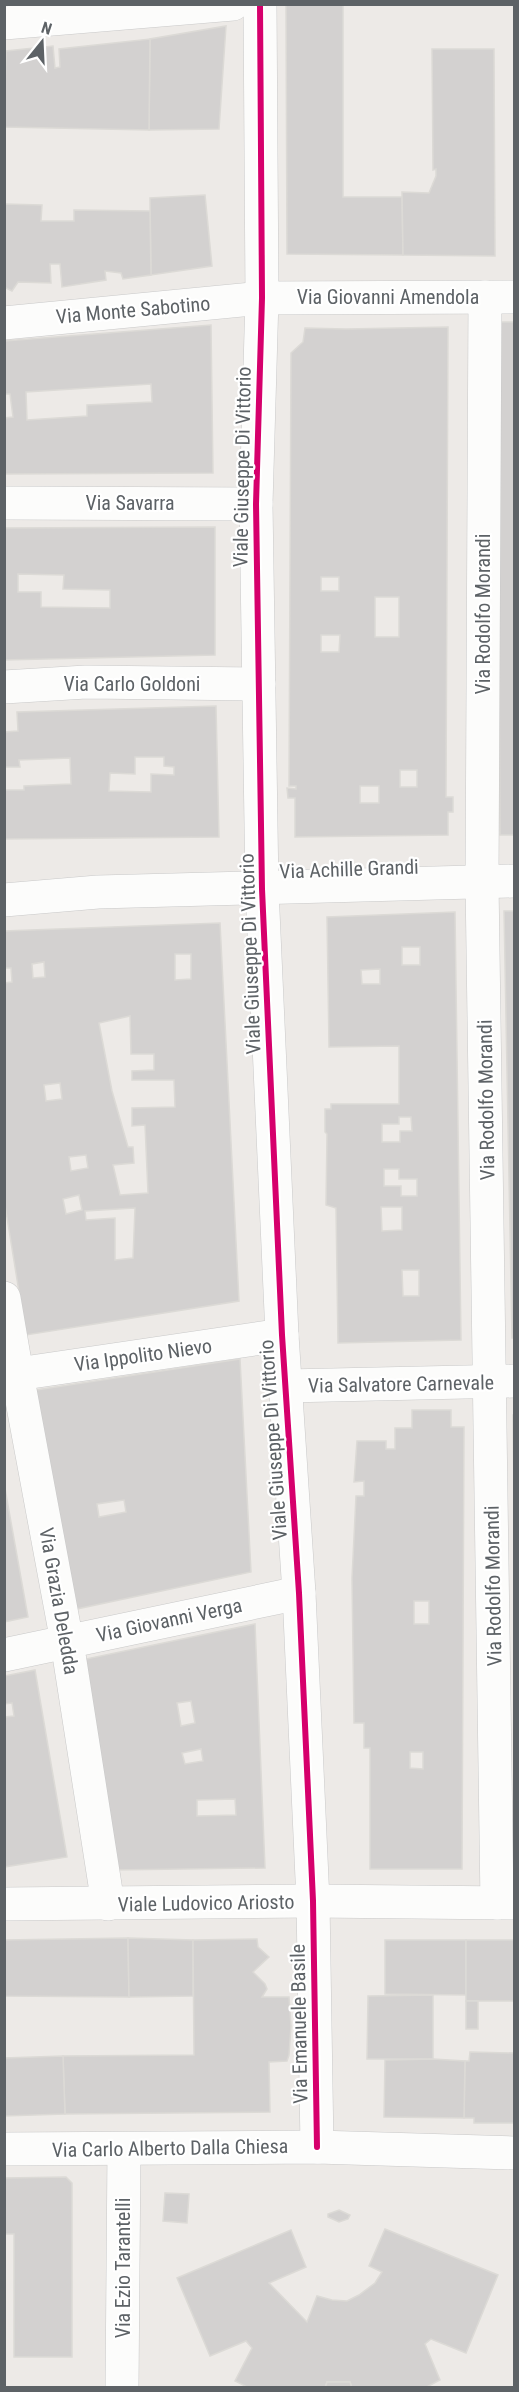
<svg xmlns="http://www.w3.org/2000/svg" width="519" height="2392" font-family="'Roboto Condensed',sans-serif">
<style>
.building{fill:#d3d1d0;stroke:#dcdad6;stroke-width:1.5;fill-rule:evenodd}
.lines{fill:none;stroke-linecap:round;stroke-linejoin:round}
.minor-casing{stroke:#c9c9c9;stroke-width:34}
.minor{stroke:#fcfcfb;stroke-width:33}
.cycleway-casing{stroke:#fff;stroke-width:10}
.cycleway{stroke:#d6006c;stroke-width:6}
.labels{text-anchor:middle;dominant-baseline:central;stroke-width:4.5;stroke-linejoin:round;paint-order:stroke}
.street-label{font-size:20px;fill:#5d6266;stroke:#fff}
</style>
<rect width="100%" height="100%" fill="#edeae7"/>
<g class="building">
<path d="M286 4H343V197H402L403 255 287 254Z"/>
<path d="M226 26 219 129 149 130 150 39Z"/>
<path d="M150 39 149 130 4 127 6 51 53 46 55 68 60 67 59 49Z"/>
<path d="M432 49H494L495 256 403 255 402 192 429 193 436 176V169L433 170Z"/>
<path d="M205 195 212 266 151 275 150 198Z"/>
<path d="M4 204 42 205 41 221H74V210L150 211 151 275 123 279 121 273 105 271 106 280 62 287 60 264H50L51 283 18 282 12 291 4 287Z"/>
<path d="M501 322H514V835H500L498 495Z"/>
<path d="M211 325 213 473 4 474V418L13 417 10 394H4V341ZM151 384 152 402 87 405V416L27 420 26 392Z"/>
<path d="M448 327 446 797H453V812H448V835L295 837V798H288L287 788 296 789V786H289L291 353 303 342 305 328 346 329ZM321 577H339V591H321ZM375 597H399V637H375ZM321 635H340L339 652H321ZM400 770H417V787H400ZM360 786H379V803H360Z"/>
<path d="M215 527V655L4 660V528ZM18 574 64 575 63 589 110 590V608L41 607V592H18Z"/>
<path d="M216 706 219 837 4 839V790H24V786L71 784 70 758 19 760 20 767H4V732L18 731 17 712ZM135 757H164V766L174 767V775L151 774V792L109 791 110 773 135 774Z"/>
<path d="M504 911H514V1338H512Z"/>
<path d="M455 912 461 1340 338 1343 336 1208 326 1205 327 1134 325 1132V1109H331V1104H399V1046L329 1047 327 917ZM402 947H420V965H402ZM380 969V984H362L361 970ZM399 1117H411L412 1131H400V1142H382V1124H399ZM384 1169H399V1179H417V1196H401V1186H384ZM381 1207H402V1230L382 1231ZM402 1270H419V1296H403Z"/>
<path d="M220 923 239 1301 26 1335 4 1199V983L12 982 11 968H4V931ZM175 954H191V979L175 980ZM44 962 45 977 33 978 32 964ZM130 1016 131 1054H154V1070L132 1071V1080H174L175 1107 132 1108V1126L145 1125 148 1193 120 1195 113 1165 134 1163 133 1147H128L112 1091 99 1023ZM60 1083 62 1099 46 1101 44 1085ZM86 1155 88 1168 71 1171 69 1157ZM79 1195 82 1210 66 1214 63 1199ZM135 1208 133 1258 115 1260V1218L86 1220 85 1211Z"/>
<path d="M240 1359 251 1572 72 1610 36 1390ZM124 1500 126 1512 99 1517 97 1504Z"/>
<path d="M412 1410H451V1427H464L462 1869H370V1748H364V1723H354L352 1578 356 1496H364V1481L354 1482 357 1441H386V1449H395V1428H412ZM414 1601H429V1624H414ZM410 1752H423V1769L410 1768Z"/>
<path d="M513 1415H514V1489Z"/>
<path d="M4 1483 28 1617 4 1622Z"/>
<path d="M255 1624 265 1868 111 1870 81 1660ZM191 1701 195 1723 181 1726 177 1703ZM201 1749 203 1761 185 1764 182 1753ZM235 1799 236 1815 197 1816V1800Z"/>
<path d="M35 1670 67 1857 4 1867V1717L14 1716 12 1703 4 1704V1676Z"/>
<path d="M128 1938 129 1997 4 1996V1940Z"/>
<path d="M128 1938 193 1940V1996L129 1997Z"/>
<path d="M257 1939 258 1947 269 1957 253 1972 265 1984 267 1989 262 1997H289L291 2026 289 2055 287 2061 269 2062 270 2112 65 2114 63 2056 194 2055 193 1940Z"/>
<path d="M385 1940H466V1995L385 1994Z"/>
<rect x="466" y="1940" width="48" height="61"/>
<path d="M433 1995V2059H367L368 1996Z"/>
<rect x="466" y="2001" width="12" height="28"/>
<path d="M470 2052 514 2053V2123H474V2118H464L465 2061H469Z"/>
<path d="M63 2056 65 2114 4 2116V2058Z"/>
<path d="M433 2059 465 2061 464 2118 384 2117 385 2060Z"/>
<path d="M66 2177 72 2183V2357H14V2234H4V2178Z"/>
<path d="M165 2193 189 2194 187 2223 163 2221Z"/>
<path d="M339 2210 350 2215 348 2219 339 2222 328 2217V2214Z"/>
<path d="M385 2229 498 2275 466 2353 431 2339 425 2344 440 2380 425 2388H352L350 2382H327L325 2388H249L235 2381 252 2348 246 2341 210 2356 177 2278 291 2230 306 2267 269 2283 307 2322 317 2296 332 2300 347 2301 359 2295 375 2283 382 2272 369 2266Z"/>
<path d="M327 2382H350L352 2388H325Z"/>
</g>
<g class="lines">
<defs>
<g id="minor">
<path d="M260 4 262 298 256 504 262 889 282 1335 299 1593 313 1901 317 2147"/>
<path d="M4 23 233 4"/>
<path d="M485 297 482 882 497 1903"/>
<path d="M4 323 262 298 514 297"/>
<path d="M4 503 256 504"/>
<path d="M4 687 86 682 259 684"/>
<path d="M4 900 98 892 514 881"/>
<path d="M4 1298 17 1374 67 1642 108 1904"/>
<path d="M4 1376 282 1335"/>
<path d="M287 1386 514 1381"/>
<path d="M4 1655 299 1593"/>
<path d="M4 1904 313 1901 514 1903"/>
<path d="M4 2149 317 2147 514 2153"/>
<path d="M122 2388 124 2149"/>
</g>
</defs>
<use href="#minor" class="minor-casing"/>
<use href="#minor" class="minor"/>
<defs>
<path id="cycleway" d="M260 4 262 298 256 504 262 889 282 1335 299 1593 313 1901 317 2147"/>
</defs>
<use href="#cycleway" class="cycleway-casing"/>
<use href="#cycleway" class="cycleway"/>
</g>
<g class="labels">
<g class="street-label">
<text x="388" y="297">Via Giovanni Amendola</text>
<text transform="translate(133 310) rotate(-5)">Via Monte Sabotino</text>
<text transform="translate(242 467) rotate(-89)">Viale Giuseppe Di Vittorio</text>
<text x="130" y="503">Via Savarra</text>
<text transform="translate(483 614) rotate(-90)">Via Rodolfo Morandi</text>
<text x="132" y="684">Via Carlo Goldoni</text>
<text transform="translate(349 869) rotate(-2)">Via Achille Grandi</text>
<text transform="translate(250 954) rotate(-92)">Viale Giuseppe Di Vittorio</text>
<text transform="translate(486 1100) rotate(-91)">Via Rodolfo Morandi</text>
<text transform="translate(143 1355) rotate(-8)">Via Ippolito Nievo</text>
<text transform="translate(401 1384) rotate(-1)">Via Salvatore Carnevale</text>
<text transform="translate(273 1440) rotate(-94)">Viale Giuseppe Di Vittorio</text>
<text transform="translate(493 1586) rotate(-91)">Via Rodolfo Morandi</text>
<text transform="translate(59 1601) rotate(80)">Via Grazia Deledda</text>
<text transform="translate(169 1620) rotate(-12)">Via Giovanni Verga</text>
<text transform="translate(206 1903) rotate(-1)">Viale Ludovico Ariosto</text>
<text transform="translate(299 2024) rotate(-91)">Via Emanuele Basile</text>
<text transform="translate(170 2148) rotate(-1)">Via Carlo Alberto Dalla Chiesa</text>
<text transform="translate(123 2268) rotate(-90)">Via Ezio Tarantelli</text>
</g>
</g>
<rect width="519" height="2392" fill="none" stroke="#5d6266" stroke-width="12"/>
<g transform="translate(42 42) rotate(18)" stroke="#ffffff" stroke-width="4.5" paint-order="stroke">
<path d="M0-4.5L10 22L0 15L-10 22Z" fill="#5d6266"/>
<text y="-9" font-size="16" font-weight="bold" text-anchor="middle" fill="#5d6266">N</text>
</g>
</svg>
